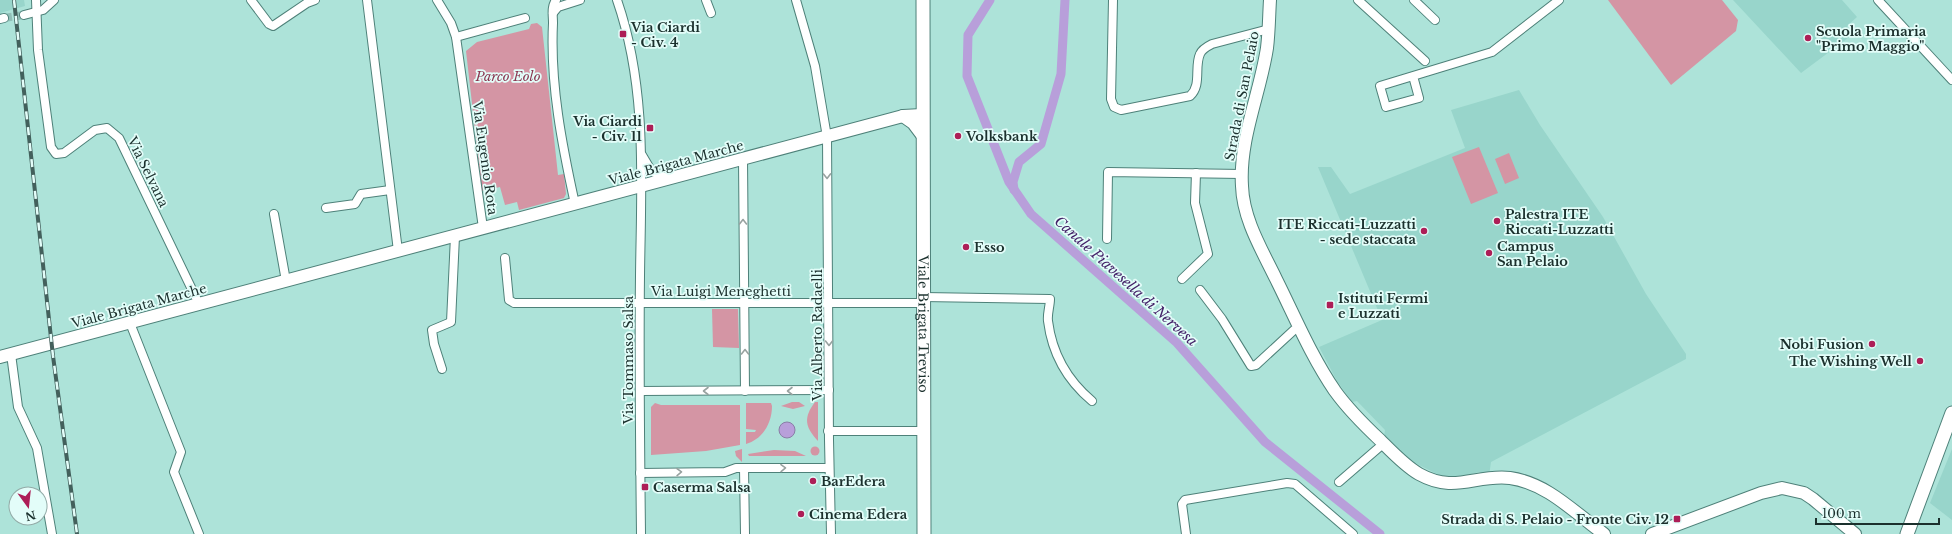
<svg xmlns="http://www.w3.org/2000/svg" width="1952" height="534" font-family="'Libre Baskerville',serif">
<style>
.built{fill:#98d5cb}
.green{fill:#d495a4}
.water{fill:#b89fda;stroke:#897ea6}
.lines{fill:none;stroke-linecap:round;stroke-linejoin:round}
.canal{stroke:#b89fda;stroke-width:9}
.street-tunnel{stroke:#90bfb7;stroke-width:8;stroke-dasharray:8 4;stroke-linecap:butt}
.street-casing{stroke:#4e8179;stroke-width:10}
.secondary-casing{stroke:#4e8179;stroke-width:14}
.primary-casing{stroke:#4e8179;stroke-width:15}
.street{stroke:#fff;stroke-width:8}
.secondary{stroke:#fff;stroke-width:12}
.primary{stroke:#fff;stroke-width:13}
.rail-casing{stroke:#43605c;stroke-width:4}
.rail{stroke:#e3fdf9;stroke-width:2.5;stroke-dasharray:8;stroke-linecap:butt}
.oneway{stroke:#98a2a0}
.poi-dot{fill:#ad1e57;stroke:#e3fdf9;stroke-width:1.5}
.labels{text-anchor:middle;dominant-baseline:central;stroke-width:3.5;stroke-linejoin:round;paint-order:stroke}
.poi-label{font-size:13px;font-weight:bold;fill:#1b302d;stroke:#e3fdf9;text-anchor:start}
.park-label{font-size:13px;font-style:italic;fill:#8a3550;stroke:#e3fdf9}
.street-label{font-size:13px;fill:#1b302d;stroke:#e3fdf9}
.water-label{font-size:14px;font-style:italic;fill:#442268;stroke:#e3fdf9}
</style>
<rect width="100%" height="100%" fill="#ade3d9"/>
<g class="built">
<path d="M0 0H24L25 6 0 13Z"/>
<path d="M1733 0H1842L1857 17 1847 26 1852 35 1801 73Z"/>
<path d="M1519 90 1540 125 1603 217 1646 294 1686 354V359L1491 462 1489 476 1479 472 1464 476V478L1443 477 1411 461 1384 436 1385 430 1357 401 1352 402 1337 381 1319 347 1382 320 1318 167H1331L1350 194 1465 148 1451 110Z"/>
<path d="M1952 449V520L1930 503Z"/>
</g>
<g class="green">
<path d="M1608 0H1722L1738 20 1736 31 1671 85Z"/>
<path d="M537 23 542 27 558 175 564 174 566 194 564 198 519 210 517 202 505 205 500 187 482 191 466 51 477 42 529 29 531 24Z"/>
<path d="M1479 147 1498 193 1471 204 1452 157Z"/>
<path d="M1509 153 1519 178 1505 184 1495 159Z"/>
<path d="M712 309H738L739 348 713 347Z"/>
<path d="M792 402H799L805 406 793 409 781 406Z"/>
<path d="M815 402H818V441C805 427 803 418 815 402Z"/>
<path d="M655 403 661 405H740V445L706 451 651 455V407Z"/>
<path d="M746 403H771L772 406C772 423 763 439 746 444V432H755L756 430 746 429Z"/>
<circle cx="815" cy="451" r="4.5"/>
<path d="M742 449V462L736 456 735 451Z"/>
<path d="M774 450 795 451 806 456H749L748 454Z"/>
</g>
<circle class="water" cx="787" cy="430" r="8"/>
<g class="lines">
<g class="canal">
<path d="M990 0 968 35 967 76 1009 182 1031 214 1177 343 1265 442 1380 534"/>
<path d="M1014 190 1013 182 1019 162 1041 144 1061 74 1065 0"/>
</g>
<path class="street-tunnel" d="M4 18 24 15"/>
<defs>
<g id="street">
<path d="M36 0 38 50 51 147 56 154 64 153 95 130 107 128 119 138 199 304"/>
<path d="M251 0 269 24 273 26 307 3 315 0"/>
<path d="M367 0 398 251"/>
<path d="M437 0 451 23 456 37 483 228"/>
<path d="M556 0C551 7 553 15 553 23 550 84 562 145 575 204"/>
<path d="M617 0C648 89 641 184 640 276 639 362 640 448 641 534"/>
<path d="M706 0 711 13"/>
<path d="M796 0 815 66 827 137 829 440 831 534"/>
<path d="M1113 0 1111 99 1114 107 1121 110 1190 96C1202 85 1194 67 1200 54 1202 49 1208 46 1212 44L1269 29"/>
<path d="M1358 0 1425 61"/>
<path d="M1414 0 1435 20"/>
<path d="M1878 0 1952 80"/>
<path d="M553 13 558 7 580 0"/>
<path d="M24 15 43 10 54 0"/>
<path d="M0 19 4 18"/>
<path d="M456 37 525 18"/>
<path d="M1413 76 1419 98 1386 107 1380 86 1492 52 1559 0"/>
<path d="M642 155 652 172 668 178"/>
<path d="M743 159 745 391"/>
<path d="M326 208 355 204 361 194 390 190"/>
<path d="M274 214 286 281"/>
<path d="M1107 239 1108 172 1242 174"/>
<path d="M505 258 509 300 514 303H923"/>
<path d="M1182 279 1208 254 1195 203 1196 173"/>
<path d="M1200 290 1222 319 1251 366 1256 365 1294 330 1300 328"/>
<path d="M923 297 1050 299C1050 306 1047 314 1048 321 1052 353 1067 380 1092 401"/>
<path d="M130 323 181 452 174 472 199 534"/>
<path d="M11 354 18 407 37 448 52 534"/>
<path d="M442 369 434 344 432 330 451 322 455 236"/>
<path d="M640 391 829 390"/>
<path d="M828 431H924"/>
<path d="M744 468 745 534"/>
<path d="M640 473 725 472 736 468H829"/>
<path d="M1339 482 1383 444"/>
<path d="M1186 534 1182 504 1185 500 1287 483 1295 484 1353 534"/>
</g>
<g id="secondary">
<path d="M1270 0C1269 16 1269 32 1267 48 1260 94 1239 139 1242 186 1243 219 1262 250 1276 279 1295 317 1311 356 1335 391 1348 409 1364 425 1380 440 1392 452 1405 466 1419 474 1455 494 1475 474 1510 478 1547 483 1575 513 1604 534"/>
<path d="M903 116 913 123 922 135"/>
<path d="M0 357 903 116 922 115"/>
<path d="M1652 534 1761 493 1782 488 1804 493 1813 499 1855 534"/>
</g>
<g id="primary">
<path id="s1" d="M923 0 924 534"/>
<path d="M1907 534 1952 413"/>
</g>
</defs>
<use href="#street" class="street-casing"/>
<use href="#secondary" class="secondary-casing"/>
<use href="#primary" class="primary-casing"/>
<use href="#street" class="street"/>
<use href="#secondary" class="secondary"/>
<use href="#primary" class="primary"/>
<defs>
<path id="rail" d="M14 0 53 356 77 534"/>
</defs>
<use href="#rail" class="rail-casing"/>
<use href="#rail" class="rail"/>
</g>
<defs><path id="oneway-chevron" d="M-2-3.5L2.5 0L-2 3.5" fill="none" stroke-width="1.6" stroke-linecap="round" stroke-linejoin="round"/></defs>
<g class="oneway">
<use href="#oneway-chevron" transform="translate(827 176) rotate(89)"/>
<use href="#oneway-chevron" transform="translate(743 222) rotate(-90)"/>
<use href="#oneway-chevron" transform="translate(829 343) rotate(90)"/>
<use href="#oneway-chevron" transform="translate(745 352) rotate(-90)"/>
<use href="#oneway-chevron" transform="translate(706 391) rotate(180)"/>
<use href="#oneway-chevron" transform="translate(790 391) rotate(180)"/>
<use href="#oneway-chevron" transform="translate(783 468) rotate(-1)"/>
<use href="#oneway-chevron" transform="translate(679 472) rotate(-1)"/>
</g>
<g class="poi-dot">
<rect x="619" y="30" width="8" height="8" rx="2"/>
<circle cx="1808" cy="38" r="4"/>
<rect x="646" y="124" width="8" height="8" rx="2"/>
<circle cx="958" cy="136" r="4"/>
<circle cx="1497" cy="221" r="4"/>
<circle cx="1424" cy="231" r="4"/>
<circle cx="966" cy="247" r="4"/>
<circle cx="1489" cy="253" r="4"/>
<rect x="1326" y="301" width="8" height="8" rx="2"/>
<circle cx="1872" cy="344" r="4"/>
<circle cx="1920" cy="361" r="4"/>
<circle cx="813" cy="481" r="4"/>
<rect x="641" y="483" width="8" height="8" rx="2"/>
<circle cx="801" cy="514" r="4"/>
<rect x="1673" y="515" width="8" height="8" rx="2"/>
</g>
<g class="labels">
<g class="poi-label">
<text x="631" y="27">Via Ciardi<tspan x="631" dy="15">- Civ. 4</tspan></text>
<text x="1816" y="31">Scuola Primaria<tspan x="1816" dy="15">"Primo Maggio"</tspan></text>
<text x="642" y="121" text-anchor="end">Via Ciardi<tspan x="642" dy="15">- Civ. 11</tspan></text>
<text x="966" y="136">Volksbank</text>
<text x="1505" y="214">Palestra ITE<tspan x="1505" dy="15">Riccati-Luzzatti</tspan></text>
<text x="1416" y="224" text-anchor="end">ITE Riccati-Luzzatti<tspan x="1416" dy="15">- sede staccata</tspan></text>
<text x="1497" y="246">Campus<tspan x="1497" dy="15">San Pelaio</tspan></text>
<text x="974" y="247">Esso</text>
<text x="1338" y="298">Istituti Fermi<tspan x="1338" dy="15">e Luzzati</tspan></text>
<text x="1864" y="344" text-anchor="end">Nobi Fusion</text>
<text x="1912" y="361" text-anchor="end">The Wishing Well</text>
<text x="821" y="481">BarEdera</text>
<text x="653" y="487">Caserma Salsa</text>
<text x="809" y="514">Cinema Edera</text>
<text x="1669" y="519" text-anchor="end">Strada di S. Pelaio - Fronte Civ. 12</text>
</g>
<g class="park-label">
<text x="508" y="76">Parco Eolo</text>
</g>
<g class="street-label">
<text transform="translate(1242 96) rotate(-79)">Strada di San Pelaio</text>
<text transform="translate(485 158) rotate(82)">Via Eugenio Rota</text>
<text transform="translate(676 163) rotate(-15)">Viale Brigata Marche</text>
<text transform="translate(148 172) rotate(64)">Via Selvana</text>
<text x="721" y="291">Via Luigi Meneghetti</text>
<text transform="translate(139 306) rotate(-15)">Viale Brigata Marche</text>
<text stroke="none"><textPath href="#s1" startOffset="324">Viale Brigata Treviso</textPath></text>
<text transform="translate(817 335) rotate(-90)">Via Alberto Radaelli</text>
<text transform="translate(628 360) rotate(-90)">Via Tommaso Salsa</text>
</g>
<g class="water-label">
<text transform="translate(1126 281) rotate(42)">Canale Piavesella di Nervesa</text>
</g>
</g>
<g transform="translate(28 506) rotate(165)"><circle r="19" fill="#e3fdf9" stroke="#93aba7"/>
<path d="M0-3L7 15L0 10L-7 15Z" fill="#ad1e57"/>
<text y="-6" font-size="11" font-weight="bold" text-anchor="middle" fill="#1b302d">N</text>
</g>
<path d="M1816 518v6h123v-6" fill="none" stroke="#1b302d" stroke-width="2"/>
<text x="1822" y="518" font-size="12" fill="#1b302d" stroke="#e3fdf9" stroke-width="3" paint-order="stroke">100 m</text>
</svg>
